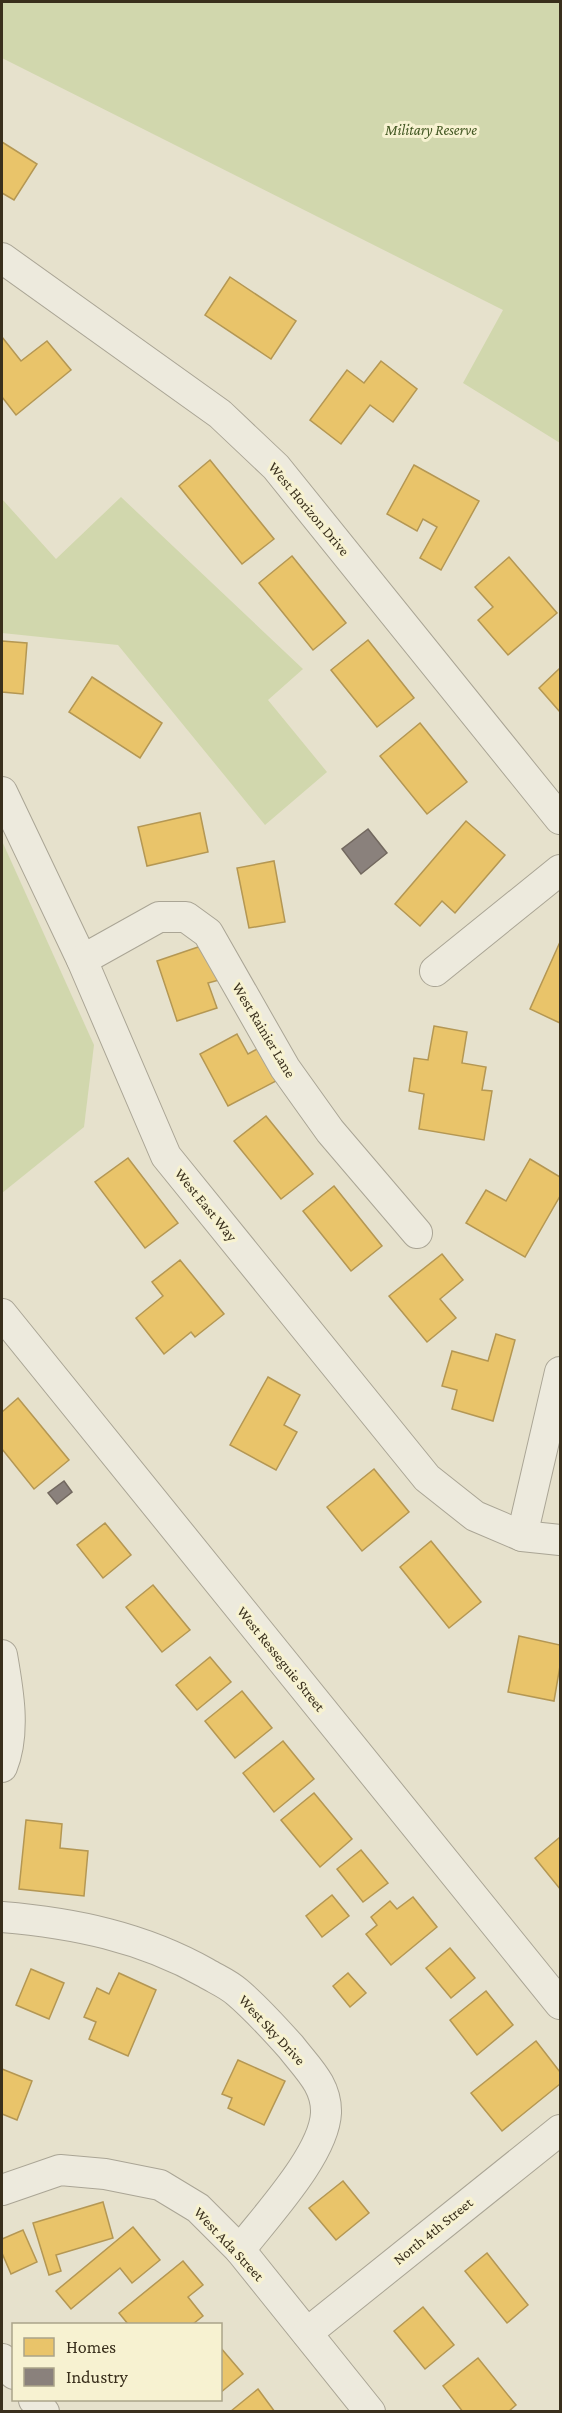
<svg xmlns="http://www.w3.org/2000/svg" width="562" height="2413" font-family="'Crimson Pro',serif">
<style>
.green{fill:#d1d7ad}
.homes{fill:#e9c46a;stroke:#b49753;stroke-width:1.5}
.industry{fill:#8a817c;stroke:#72685f;stroke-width:1.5}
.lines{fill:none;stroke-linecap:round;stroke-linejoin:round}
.street-casing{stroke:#aaa595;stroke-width:32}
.street{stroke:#edeadd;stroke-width:30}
.labels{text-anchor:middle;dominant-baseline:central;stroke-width:6;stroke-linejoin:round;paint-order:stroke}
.park-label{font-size:15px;font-style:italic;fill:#425722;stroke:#f7f2d1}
.street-label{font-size:15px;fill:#392f1c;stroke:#f7f2d1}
</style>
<rect width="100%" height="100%" fill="#e6e1cc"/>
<g class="green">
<path d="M2 2H560V443L463 383 503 310 2 58Z"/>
<path d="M121 497 303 669 268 700 327 772 265 825 118 645 2 633V499L56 559Z"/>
<path d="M2 841 94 1045 84 1127 2 1193Z"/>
</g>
<g class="homes">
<path d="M2 142 37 164 14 200 2 193Z"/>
<path d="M230 277 296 321 271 359 205 315Z"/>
<path d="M2 337 21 361 47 341 71 370 16 415 2 397Z"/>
<path d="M381 361 417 389 393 422 370 405 341 444 310 420 347 370 364 383Z"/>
<path d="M210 460 274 539 242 564 179 486Z"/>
<path d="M414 465 479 501 441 570 420 558 437 527 423 519 417 531 387 514Z"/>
<path d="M292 556 346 623 313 650 259 583Z"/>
<path d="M509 557 557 613 508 655 478 620 493 607 475 587Z"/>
<path d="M368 640 414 698 377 727 331 670Z"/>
<path d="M2 641 27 643 23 694 2 692Z"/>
<path d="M560 668V712L539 688Z"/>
<path d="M92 677 162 723 140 758 69 712Z"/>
<path d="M420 723 467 782 427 814 380 756Z"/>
<path d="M200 813 208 852 147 866 138 827Z"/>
<path d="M466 821 505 855 455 913 442 901 420 926 395 904Z"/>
<path d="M274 861 285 922 249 928 237 868Z"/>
<path d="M560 942V1023L530 1009Z"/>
<path d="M207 944 219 980 208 983 217 1008 177 1021 157 961Z"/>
<path d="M434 1026 467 1032 462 1063 486 1067 482 1090 492 1091 484 1140 419 1129 424 1094 409 1091 414 1058 428 1060Z"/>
<path d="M237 1034 248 1054 261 1047 278 1080 228 1106 200 1054Z"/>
<path d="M266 1116 313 1174 281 1199 234 1141Z"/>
<path d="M128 1158 178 1223 145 1248 95 1182Z"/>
<path d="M530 1159 560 1177V1196L525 1257 466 1223 486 1190 506 1201Z"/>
<path d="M334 1186 382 1246 351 1271 303 1211Z"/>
<path d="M442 1254 463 1280 440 1299 456 1318 427 1342 389 1296Z"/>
<path d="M180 1260 224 1314 195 1337 191 1332 164 1354 136 1318 163 1296 152 1282Z"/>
<path d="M496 1334 515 1340 493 1421 452 1409 457 1390 442 1386 452 1351 488 1361Z"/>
<path d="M268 1377 300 1395 284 1425 297 1432 276 1470 230 1445Z"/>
<path d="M18 1398 69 1460 34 1489 2 1449V1412Z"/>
<path d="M374 1469 409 1512 362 1551 327 1507Z"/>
<path d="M105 1523 131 1555 103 1578 77 1545Z"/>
<path d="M431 1541 481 1602 449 1628 400 1567Z"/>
<path d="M153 1585 190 1630 162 1652 126 1607Z"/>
<path d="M519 1636 560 1645V1666L554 1701 508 1692Z"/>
<path d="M210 1657 231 1682 197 1710 176 1685Z"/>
<path d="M242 1691 272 1728 235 1758 205 1721Z"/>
<path d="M283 1741 314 1779 274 1812 243 1773Z"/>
<path d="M314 1793 352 1839 320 1867 281 1820Z"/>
<path d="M26 1820 62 1824 60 1848 88 1851 84 1896 19 1889Z"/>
<path d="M560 1837V1889L535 1858Z"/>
<path d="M361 1850 388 1883 363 1902 337 1869Z"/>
<path d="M332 1895 349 1916 322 1937 306 1916Z"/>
<path d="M413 1897 437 1927 391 1965 366 1934 377 1925 371 1917 390 1901 397 1909Z"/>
<path d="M450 1948 475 1978 451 1998 426 1968Z"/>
<path d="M31 1969 64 1983 49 2019 16 2005Z"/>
<path d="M119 1973 156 1990 128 2056 89 2039 96 2022 84 2017 97 1988 109 1994Z"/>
<path d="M348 1973 366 1993 350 2007 333 1986Z"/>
<path d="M486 1991 513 2025 477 2055 450 2020Z"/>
<path d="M536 2041 560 2072V2084L502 2131 471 2093Z"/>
<path d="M238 2060 285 2081 264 2125 228 2108 232 2098 222 2094Z"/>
<path d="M2 2069 32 2081 17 2120 2 2114Z"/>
<path d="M343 2181 369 2213 336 2240 309 2208Z"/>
<path d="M103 2202 113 2238 56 2255 61 2271 49 2275 33 2223Z"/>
<path d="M133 2227 160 2260 132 2283 120 2268 71 2309 56 2291Z"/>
<path d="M23 2230 37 2262 11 2274 2 2253V2239Z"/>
<path d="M487 2253 528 2305 507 2323 465 2271Z"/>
<path d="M183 2261 203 2285 188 2297 203 2316 193 2324H128L119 2313Z"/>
<path d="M423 2307 454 2345 425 2369 394 2331Z"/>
<path d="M220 2347 243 2374 220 2393Z"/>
<path d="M478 2358 516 2405 508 2412H463L443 2386Z"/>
<path d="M258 2389 275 2412H231V2411Z"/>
</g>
<g class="industry">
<path d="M368 829 387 853 361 874 342 849Z"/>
<path d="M64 1481 72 1492 57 1504 48 1493Z"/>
</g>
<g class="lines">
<defs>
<g id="street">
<path d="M2 258 220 414 276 467 560 819"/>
<path d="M2 792 82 960 166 1156 427 1478 475 1516 522 1536 560 1540"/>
<path d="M82 960 159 917H186L208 933 285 1068 330 1131 417 1233"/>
<path d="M435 971 560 870"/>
<path d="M2 1314 560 2004"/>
<path d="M522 1536 560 1372"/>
<path d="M2 1655C8 1689 16 1733 2 1767"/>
<path d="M2 1917C74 1923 142 1937 206 1973 216 1979 228 1984 237 1992 256 2008 274 2028 291 2047 307 2068 327 2085 326 2113 324 2155 265 2217 240 2250"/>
<path d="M2 2190 60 2170 105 2174 160 2185 198 2208 240 2250 370 2412"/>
<path d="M307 2333 560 2130"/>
<path d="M2 2359 14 2374"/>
<path d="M34 2400 44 2412"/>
</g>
</defs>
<use href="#street" class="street-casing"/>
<use href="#street" class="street"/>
</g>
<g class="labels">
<g class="park-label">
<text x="431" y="130">Military Reserve</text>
</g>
<g class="street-label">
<text transform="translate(309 509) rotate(50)">West Horizon Drive</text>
<text transform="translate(264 1030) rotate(59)">West Rainier Lane</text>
<text transform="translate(206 1205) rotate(51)">West East Way</text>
<text transform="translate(281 1659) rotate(51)">West Resseguie Street</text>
<text transform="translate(272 2030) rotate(47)">West Sky Drive</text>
<text transform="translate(433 2231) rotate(-39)">North 4th Street</text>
<text transform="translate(229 2244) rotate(47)">West Ada Street</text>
</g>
</g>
<rect width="562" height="2413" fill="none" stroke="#392f1c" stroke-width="6"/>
<rect x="12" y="2323" width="210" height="78" fill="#f7f2d1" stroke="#aba489" stroke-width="1.5"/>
<rect x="24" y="2338" width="30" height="18" fill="#e9c46a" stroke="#aba489" stroke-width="1.5"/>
<text x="66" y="2353" font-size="18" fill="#392f1c">Homes</text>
<rect x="24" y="2368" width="30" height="18" fill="#8a817c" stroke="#aba489" stroke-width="1.5"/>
<text x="66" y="2383" font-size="18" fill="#392f1c">Industry</text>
</svg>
